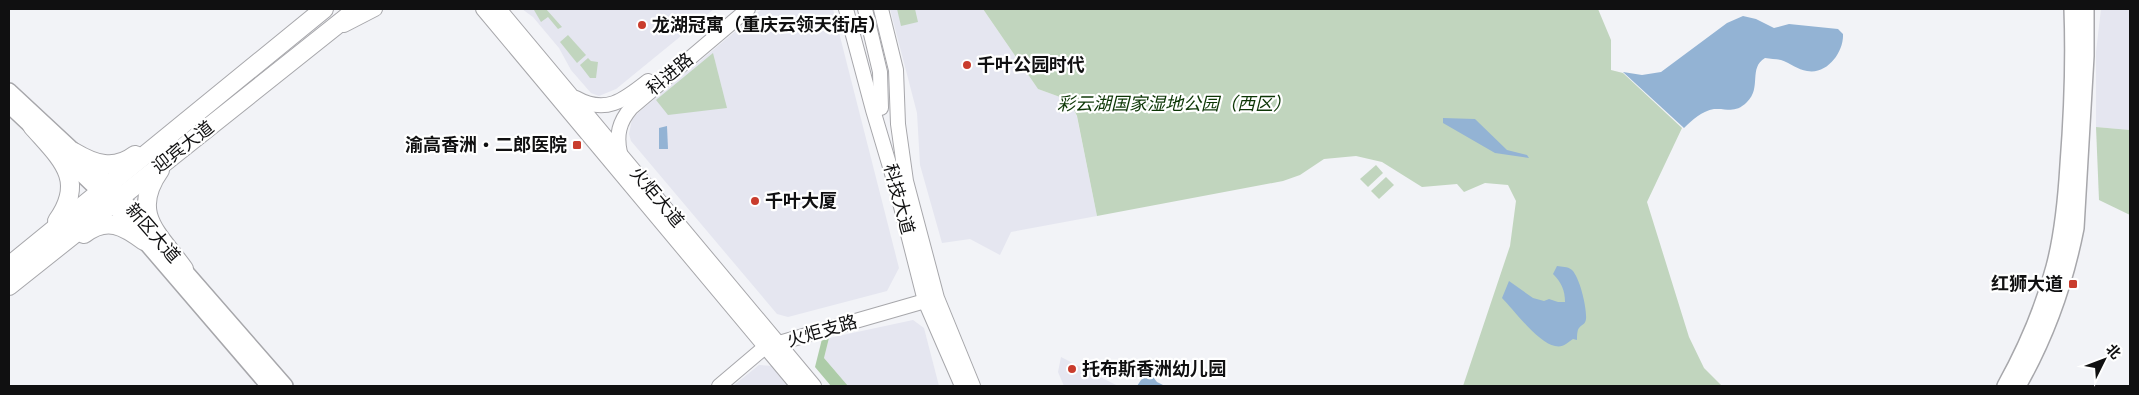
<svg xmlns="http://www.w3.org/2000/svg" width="2139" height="395" font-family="'Zilla Slab','Noto Sans SC',serif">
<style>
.built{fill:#e5e6f0}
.green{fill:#c1d5be}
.forest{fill:#adcca8}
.water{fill:#93b3d4}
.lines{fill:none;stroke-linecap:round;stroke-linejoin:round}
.secondary-casing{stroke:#a7a7ab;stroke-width:16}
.primary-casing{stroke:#a7a7ab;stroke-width:18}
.highway-casing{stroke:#a7a7ab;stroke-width:20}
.secondary{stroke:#fff;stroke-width:14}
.primary{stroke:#fff;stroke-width:15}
.highway{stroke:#fff;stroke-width:18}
.poi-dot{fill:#c93c2d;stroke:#fff;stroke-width:2}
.labels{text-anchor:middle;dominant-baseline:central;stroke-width:4.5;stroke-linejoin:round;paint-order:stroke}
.poi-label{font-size:18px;font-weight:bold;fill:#101011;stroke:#fff;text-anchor:start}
.street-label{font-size:18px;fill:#101011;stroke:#fff}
.park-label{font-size:18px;font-style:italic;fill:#0c3605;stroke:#fff}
</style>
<rect width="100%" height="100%" fill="#f2f3f7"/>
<g class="built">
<path d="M522 9H714L616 89 599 96 591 93 571 70 559 48 533 17Z"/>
<path d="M762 9H833L899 268 887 291 788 317 777 314 631 141 629 134 632 119 639 112Z"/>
<path d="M890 9H983L1038 89 1060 97 1073 108 1077 117 1097 216 1011 232 1000 255 970 239 942 243 920 165 917 113Z"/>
<path d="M2101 9H2130V130L2096 127V52Z"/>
<path d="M913 320 924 328 939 386H848L824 358 829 338Z"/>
<path d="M1061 357 1118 386H1064L1058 372Z"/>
<path d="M759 365 773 366 791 386H733Z"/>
</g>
<g class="green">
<path d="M536 9H546L562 27 558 29 548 17 541 22 534 10Z"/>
<path d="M897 9H915L918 22 901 26Z"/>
<path d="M983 9H1598L1611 40V70L1623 73 1682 128 1647 202 1689 337 1704 368 1722 386H1463L1510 246 1516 201 1508 185 1485 183 1464 192 1457 184 1422 187 1382 162 1356 156 1324 159 1300 175 1283 181 1097 216 1077 116 1073 108 1060 97 1038 89Z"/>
<path d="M568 35 586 55 577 63 560 42Z"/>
<path d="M713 53 727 108 668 115 656 100Z"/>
<path d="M588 58 591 61 598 62 596 78H590L580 65Z"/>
<path d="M2096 127 2130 130V215L2099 200Z"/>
<path d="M1376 165 1383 173 1368 187 1360 179Z"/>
<path d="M1386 177 1394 185 1379 199 1371 191Z"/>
</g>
<path class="forest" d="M829 338 824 358 848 386H831L815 367 822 339Z"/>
<g class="water">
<path d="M1743 16 1756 19 1774 28 1789 24 1838 29 1843 34C1844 52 1827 75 1807 71 1798 70 1790 63 1781 60 1776 59 1771 59 1765 58 1748 68 1762 88 1747 102 1735 114 1728 108 1714 109 1702 111 1692 120 1684 128L1623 72 1642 75 1661 72 1727 23Z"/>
<path d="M1443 118 1475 119 1507 150 1527 155 1529 158 1495 153 1443 123Z"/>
<path d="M667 126 668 149H659V128Z"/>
<path d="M1557 266C1562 267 1567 266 1572 270 1580 278 1587 308 1586 319 1585 325 1582 324 1579 328 1577 330 1577 337 1577 340L1573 339C1567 343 1563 348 1555 346 1538 343 1514 310 1502 298L1509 281 1533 298 1544 301 1549 299 1558 302H1565C1565 290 1561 282 1553 274Z"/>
<path d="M1149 372 1157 382 1165 386H1137L1145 374Z"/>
</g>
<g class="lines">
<defs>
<g id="secondary">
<path d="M483 9 798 386"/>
<path d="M499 9 814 386"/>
<path d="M846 9 873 110 896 187 925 301 962 386"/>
<path d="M865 9 880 72 881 108"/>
<path d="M881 9 896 70 898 124 906 181 937 298 973 386"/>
<path d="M344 25 375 9"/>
<path d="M576 98C606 115 624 100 648 81"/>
<path d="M620 153C616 135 619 122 631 108L748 9"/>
<path d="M719 386 765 347 932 299"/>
</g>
<g id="primary">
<path d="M9 91 109 184 153 234"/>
<path d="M9 105 41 135"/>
<path d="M59 152 112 203 269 386"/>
<path d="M176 261 285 386"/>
<path d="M2005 386C2026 348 2043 309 2054 267 2063 233 2066 199 2068 165 2072 113 2074 61 2072 9"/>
<path d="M2018 386C2046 337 2065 284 2076 228L2086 56V9"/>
</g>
<g id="highway">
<path d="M32 126C60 158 87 179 57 221"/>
<path d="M74 152C94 164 114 171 135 155"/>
<path d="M160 170C129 214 159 234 184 269"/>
<path d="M84 234C107 216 124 226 144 241"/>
<path d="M9 266 324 9"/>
<path d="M9 286 357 9"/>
</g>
</defs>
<use href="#secondary" class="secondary-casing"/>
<use href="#primary" class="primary-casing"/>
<use href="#highway" class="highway-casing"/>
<use href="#secondary" class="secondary"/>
<use href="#primary" class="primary"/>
<use href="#highway" class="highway"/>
</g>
<g class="poi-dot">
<circle cx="642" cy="25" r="5"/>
<circle cx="967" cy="65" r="5"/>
<rect x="572" y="140" width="10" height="10" rx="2.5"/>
<circle cx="755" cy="201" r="5"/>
<rect x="2068" y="279" width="10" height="10" rx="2.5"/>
<circle cx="1072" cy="369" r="5"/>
</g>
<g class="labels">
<g class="poi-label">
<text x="652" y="25">龙湖冠寓（重庆云领天街店）</text>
<text x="977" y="65">千叶公园时代</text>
<text x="567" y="145" text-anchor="end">渝高香洲‧二郎医院</text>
<text x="765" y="201">千叶大厦</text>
<text x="2063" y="284" text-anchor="end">红狮大道</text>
<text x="1082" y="369">托布斯香洲幼儿园</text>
</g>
<g class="street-label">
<text transform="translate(670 74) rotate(-40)">科进路</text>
<text transform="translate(183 147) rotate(-38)">迎宾大道</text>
<text transform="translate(657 197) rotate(50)">火炬大道</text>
<text transform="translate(899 199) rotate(75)">科技大道</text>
<text transform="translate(153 233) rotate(49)">新区大道</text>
<text transform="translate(822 331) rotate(-16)">火炬支路</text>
</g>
<g class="park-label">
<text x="1174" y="104">彩云湖国家湿地公园（西区）</text>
</g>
</g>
<rect width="2139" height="395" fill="none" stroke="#101011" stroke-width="20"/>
<g transform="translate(2104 360) rotate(48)" stroke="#ffffff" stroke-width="4" paint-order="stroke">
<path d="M0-4L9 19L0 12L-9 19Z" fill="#101011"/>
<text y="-8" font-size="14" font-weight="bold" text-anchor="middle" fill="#101011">北</text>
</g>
</svg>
